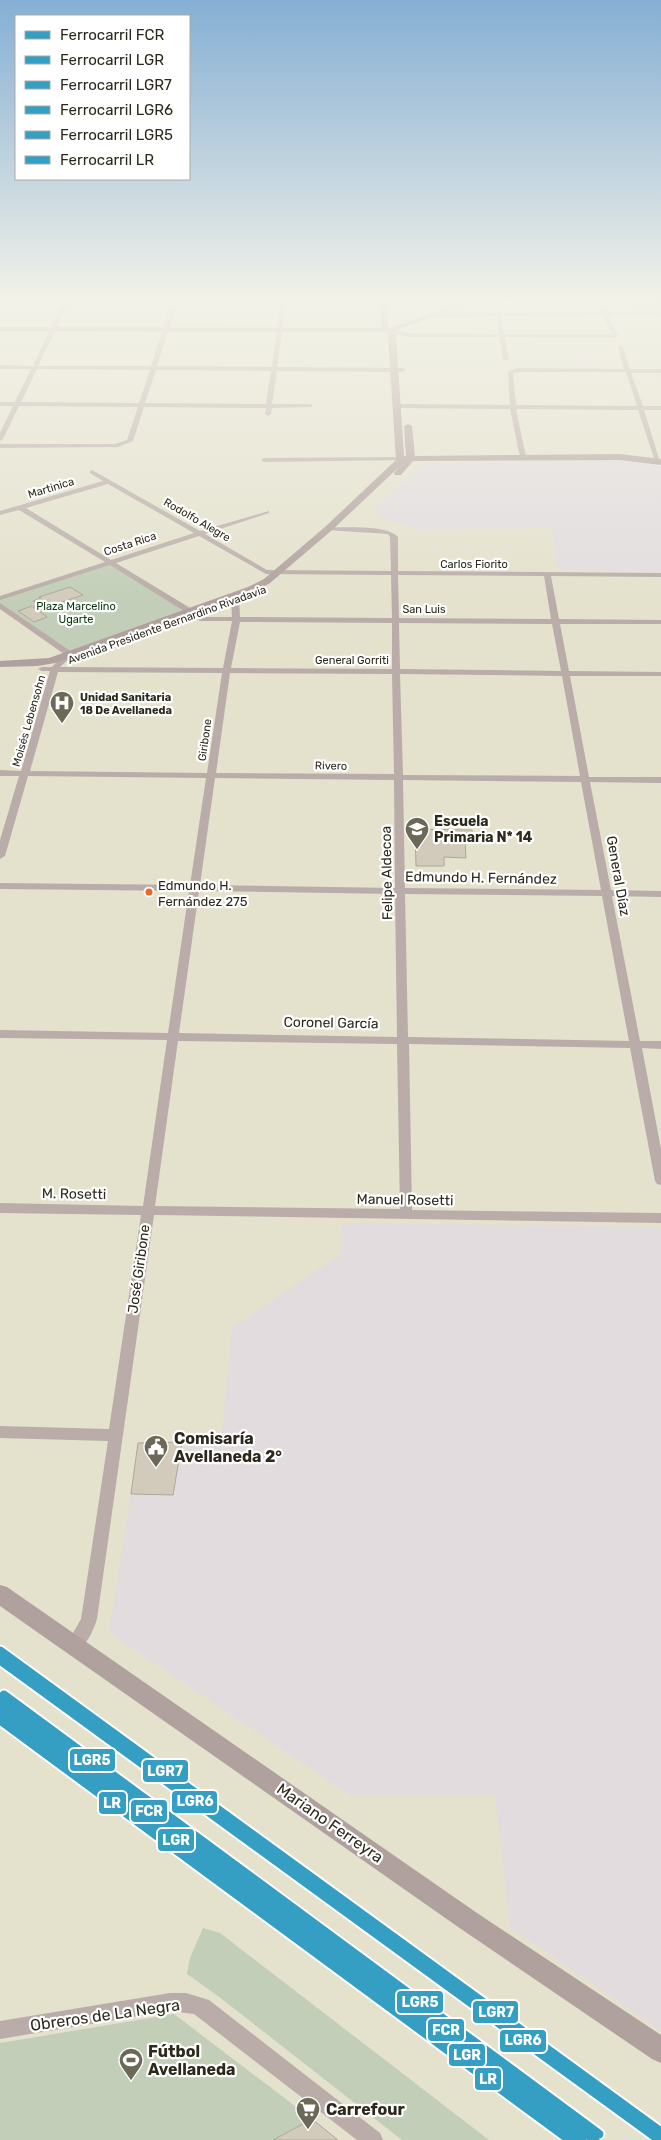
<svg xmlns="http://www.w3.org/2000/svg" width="661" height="2140" font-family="Rubik,sans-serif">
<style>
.industrial{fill:#e2dcdf}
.education{fill:#e7dada}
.green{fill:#c2ceb8}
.building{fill:#d2caba;stroke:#aea89a}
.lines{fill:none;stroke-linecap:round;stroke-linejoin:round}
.street{fill:#baada9;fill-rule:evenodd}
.secondary{fill:#b1a19e;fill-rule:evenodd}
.rail-1-casing{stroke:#fff;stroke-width:13}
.rail-2-casing{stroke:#fff;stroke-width:13}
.rail-3-casing{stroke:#fff;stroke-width:13}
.rail-4-casing{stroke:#fff;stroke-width:13}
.rail-5-casing{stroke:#fff;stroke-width:13}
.rail-6-casing{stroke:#fff;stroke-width:13}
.rail-1{stroke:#359ec3;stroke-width:9}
.rail-2{stroke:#359ec3;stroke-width:9}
.rail-3{stroke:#359ec3;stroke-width:9}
.rail-4{stroke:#359ec3;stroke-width:9}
.rail-5{stroke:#359ec3;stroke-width:9}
.rail-6{stroke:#359ec3;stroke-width:9}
.bus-dot{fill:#f26522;stroke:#fff;stroke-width:2}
.labels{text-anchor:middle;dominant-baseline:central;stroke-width:4.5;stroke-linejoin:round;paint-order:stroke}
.far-street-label{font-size:11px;fill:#2b291b;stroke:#fff}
.far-park-label{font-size:11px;fill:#053609;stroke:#fff}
.far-poi-label{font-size:11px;font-weight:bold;fill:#2b291b;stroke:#fff;text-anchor:start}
.bus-label{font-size:13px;fill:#2b291b;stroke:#fff;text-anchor:start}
.poi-label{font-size:14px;font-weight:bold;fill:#2b291b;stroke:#fff;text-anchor:start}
.street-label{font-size:14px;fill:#2b291b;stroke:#fff}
.near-poi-label{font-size:16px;font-weight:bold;fill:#2b291b;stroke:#fff;text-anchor:start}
.near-street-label{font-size:16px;fill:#2b291b;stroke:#fff}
.line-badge{stroke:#fff;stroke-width:2}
.badge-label{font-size:14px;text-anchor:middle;font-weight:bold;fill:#fff}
</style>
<rect width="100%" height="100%" fill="#e4e1cd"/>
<g class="industrial">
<path d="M631 460 661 465V571L564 570 557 568 552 528 418 529 379 517 378 511 373 510 421 465 427 463Z"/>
<path d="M342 1223 661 1227V2031L510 1927 495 1794 475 1796H352L109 1633 131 1494 173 1495 182 1442H221L232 1328 339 1255Z"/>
</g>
<path class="education" d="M573 357H594L598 366H619L618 369H576Z"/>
<g class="green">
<path d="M108 563 189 612 69 654 0 605V598Z"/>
<path d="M203 1928 220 1933 489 2140H402L218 1996 187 1974 190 1958Z"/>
<path d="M174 2014 312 2119 273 2140H0V2043Z"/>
</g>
<g class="building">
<path d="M70 587 83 595 44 608 33 601 41 598 39 597Z"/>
<path d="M32 606 47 617 34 622 18 611Z"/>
<path d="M415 829 472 830 473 840H465L466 858 444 857V866H416Z"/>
<path d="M182 1442 173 1495 131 1494 138 1443Z"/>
<path d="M312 2119 338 2140H273Z"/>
</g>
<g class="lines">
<g class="street">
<path d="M62 304H68L38 366H151L171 304H177L157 366 272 367 280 304H286L277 367 403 368 406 370 403 372 277 371 272 404H310L312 405V407L272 408 271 414 268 416 265 414 266 408 144 407 133 441 118 447 0 448V444H115L127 440 138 407 19 406 3 439 0 441V433L13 406H0V402H15L31 369H0V365L33 366ZM37 369 150 370 139 403 21 402ZM156 370 271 371 266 404 145 403Z"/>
<path d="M598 304H604L607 312 661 311V315H608L618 336 615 338 505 337 509 359 506 361 503 359 499 337H407L386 330 389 328 407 333 499 334 496 316 434 317 431 315 434 313 602 312ZM603 315 612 334H504L501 316Z"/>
<path d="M618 346 623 347 630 369H661V373H631L643 406H661V410H644L660 462 655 461 638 410 516 409 526 457 523 459 520 457 510 409 397 408 394 406 397 404 510 405 508 371 519 368 624 369ZM519 372H626L637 406 516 405 513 373Z"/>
<path d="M400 457 402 458V460L264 462 261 460 264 458Z"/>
<path d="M92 470 200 531 269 511V513L205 534 267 570 391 571 390 537 388 534 326 530V528L328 527C345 528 386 524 398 537V571L661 573V577L551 576 559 619 661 620V624H560L569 671 661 672V676H570L589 777H661V783L590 782 611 890 661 891V897L612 896 640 1041H661V1049L642 1048 661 1149V1185L657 1184 655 1181 630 1048 409 1044 412 1210 661 1213V1223L154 1215 97 1619C93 1631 86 1648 74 1652L68 1650 66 1645 81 1619 108 1441 0 1438V1426L109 1429 141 1215 0 1213V1203L143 1206 167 1040 0 1038V1030L168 1033 189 891 0 889V883L190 885 206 778 28 776 5 856 0 859V840L19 776H0V770L21 771 50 671H42L38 669 42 667H52L64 654 0 609V603L72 652V656L60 667 223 668 232 621H200L110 565 0 600V596L105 562 19 510 0 515V511L103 481 90 473V471ZM108 484 194 533 111 560 26 508ZM199 536 266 574 391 575 392 618 240 617 239 596 235 594 231 596 232 617H205L116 563ZM398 575 544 576 551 619 399 618ZM240 622 392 623V669L231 668ZM399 623 552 624 561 671 400 669ZM58 672 222 673 207 773 30 771ZM230 673 392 674 394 774 216 773ZM400 674 562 676 580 776 403 775ZM215 778 394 780 395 888 200 885ZM403 780 581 782 601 890 405 888ZM199 891 395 894 397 1037 179 1033ZM405 894 602 896 629 1041 408 1037ZM178 1041 397 1044 400 1209 155 1206Z"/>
<path d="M170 1993H186L209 2000 380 2133 383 2140H357L194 2014 170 2011 0 2039V2021Z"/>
</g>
<g class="secondary">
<path d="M380 304H386L388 326 389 328 460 304H469L393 331 396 335 404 456H406L404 426 408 424 412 426 415 456 620 454 661 459V465L620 460 413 461 401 475H395L394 473 400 466 331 531 270 583 256 591 55 663 38 666 0 667V661L49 658 248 587 264 579 325 527 396 460 388 335 386 332 0 331V327L382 328Z"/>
<path d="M0 1585 7 1587 477 1913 661 2035V2063L652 2059 461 1929 0 1606Z"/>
</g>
<defs>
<path id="rail-1" d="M0 1701 595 2140"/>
<path id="rail-2" d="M0 1710 582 2140"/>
<path id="rail-3" d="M0 1651 661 2132"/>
<path id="rail-4" d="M0 1660 657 2138"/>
<path id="rail-5" d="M4 1695 599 2134"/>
<path id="rail-6" d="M0 1720 570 2140"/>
</defs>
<use href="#rail-1" class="rail-1-casing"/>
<use href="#rail-2" class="rail-2-casing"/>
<use href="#rail-3" class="rail-3-casing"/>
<use href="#rail-4" class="rail-4-casing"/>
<use href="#rail-5" class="rail-5-casing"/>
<use href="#rail-6" class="rail-6-casing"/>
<use href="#rail-1" class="rail-1"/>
<use href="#rail-2" class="rail-2"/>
<use href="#rail-3" class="rail-3"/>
<use href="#rail-4" class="rail-4"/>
<use href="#rail-5" class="rail-5"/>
<use href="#rail-6" class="rail-6"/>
</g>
<linearGradient id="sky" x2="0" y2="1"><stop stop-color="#85afd4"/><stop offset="0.5" stop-color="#f3f2e8"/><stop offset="1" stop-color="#f3f2e8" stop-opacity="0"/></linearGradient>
<rect width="661" height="603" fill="url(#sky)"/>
<defs>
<symbol id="hospital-pin" viewBox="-11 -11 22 30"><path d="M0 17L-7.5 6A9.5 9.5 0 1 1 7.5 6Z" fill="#6c6959" stroke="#fff"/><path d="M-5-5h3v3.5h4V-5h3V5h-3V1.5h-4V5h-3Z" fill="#fff"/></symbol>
<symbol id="school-pin" viewBox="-11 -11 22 30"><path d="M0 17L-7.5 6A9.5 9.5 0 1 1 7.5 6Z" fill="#6c6959" stroke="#fff"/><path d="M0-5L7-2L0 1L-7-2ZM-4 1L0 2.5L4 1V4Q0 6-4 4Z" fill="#fff"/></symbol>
<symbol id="civic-pin" viewBox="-11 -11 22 30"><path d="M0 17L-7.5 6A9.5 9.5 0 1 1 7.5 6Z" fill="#6c6959" stroke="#fff"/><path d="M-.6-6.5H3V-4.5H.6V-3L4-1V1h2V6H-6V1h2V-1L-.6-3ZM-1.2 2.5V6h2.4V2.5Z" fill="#fff"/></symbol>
<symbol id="stadium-pin" viewBox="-11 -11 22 30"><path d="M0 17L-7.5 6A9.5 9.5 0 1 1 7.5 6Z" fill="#6c6959" stroke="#fff"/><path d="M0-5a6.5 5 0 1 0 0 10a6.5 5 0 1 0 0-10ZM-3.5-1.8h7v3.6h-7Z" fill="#fff"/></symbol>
<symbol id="supermarket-pin" viewBox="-11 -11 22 30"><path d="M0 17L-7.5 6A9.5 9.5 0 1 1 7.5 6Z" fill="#6c6959" stroke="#fff"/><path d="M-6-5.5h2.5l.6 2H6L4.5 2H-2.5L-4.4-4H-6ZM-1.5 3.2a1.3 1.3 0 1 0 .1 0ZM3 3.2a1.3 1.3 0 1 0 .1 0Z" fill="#fff"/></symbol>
</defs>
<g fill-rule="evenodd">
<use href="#hospital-pin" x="48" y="689" width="28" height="38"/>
<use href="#school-pin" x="403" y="815" width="28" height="38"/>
<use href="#civic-pin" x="142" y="1433" width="28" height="38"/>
<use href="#stadium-pin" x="117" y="2046" width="28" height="38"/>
<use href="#supermarket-pin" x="294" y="2095" width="28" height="38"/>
</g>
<circle class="bus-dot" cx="149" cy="892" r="4.5"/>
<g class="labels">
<g class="far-street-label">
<text transform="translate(51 488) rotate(-17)">Martinica</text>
<text transform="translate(197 520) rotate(30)">Rodolfo Alegre</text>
<text transform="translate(130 544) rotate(-18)">Costa Rica</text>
<text x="474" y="564">Carlos Fiorito</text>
<text x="424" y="609">San Luis</text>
<text transform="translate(167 625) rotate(-20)">Avenida Presidente Bernardino Rivadavia</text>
<text x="352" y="660">General Gorriti</text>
<text transform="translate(29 721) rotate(-74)">Moisés Lebensohn</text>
<text transform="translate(205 740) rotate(-82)">Giribone</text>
<text transform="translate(331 766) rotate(1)">Rivero</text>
</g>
<g class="far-park-label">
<text x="76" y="606">Plaza Marcelino<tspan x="76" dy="13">Ugarte</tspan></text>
</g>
<g class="far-poi-label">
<text x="80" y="697">Unidad Sanitaria<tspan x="80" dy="13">18 De Avellaneda</tspan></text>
</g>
<g class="bus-label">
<text x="158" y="885">Edmundo H.<tspan x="158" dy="16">Fernández 275</tspan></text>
</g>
<g class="poi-label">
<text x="434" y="821">Escuela<tspan x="434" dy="16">Primaria N* 14</tspan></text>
</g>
<g class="street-label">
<text transform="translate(387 873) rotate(-91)">Felipe Aldecoa</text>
<text transform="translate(618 876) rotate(80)">General Díaz</text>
<text transform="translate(481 878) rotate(1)">Edmundo H. Fernández</text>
<text transform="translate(331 1023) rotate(1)">Coronel García</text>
<text transform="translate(74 1194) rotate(1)">M. Rosetti</text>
<text transform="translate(405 1200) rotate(1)">Manuel Rosetti</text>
<text transform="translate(139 1269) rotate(-82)">José Giribone</text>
</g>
<g class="near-poi-label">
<text x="174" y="1438">Comisaría<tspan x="174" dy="18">Avellaneda 2°</tspan></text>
<text x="148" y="2051">Fútbol<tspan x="148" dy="18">Avellaneda</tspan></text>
<text x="326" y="2109">Carrefour</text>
</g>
<g class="near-street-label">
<text transform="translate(330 1823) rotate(35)">Mariano Ferreyra</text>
<text transform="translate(105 2015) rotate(-8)">Obreros de La Negra</text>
</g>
</g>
<g class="line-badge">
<rect x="69" y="1748" width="47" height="24" rx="5" fill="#359ec3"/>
<rect x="142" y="1759" width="47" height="24" rx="5" fill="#359ec3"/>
<rect x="171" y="1790" width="47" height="24" rx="5" fill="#359ec3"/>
<rect x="98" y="1791" width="29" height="24" rx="5" fill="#359ec3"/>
<rect x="130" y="1799" width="38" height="24" rx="5" fill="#359ec3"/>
<rect x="157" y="1828" width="38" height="24" rx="5" fill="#359ec3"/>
<rect x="396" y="1990" width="48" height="24" rx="5" fill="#359ec3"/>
<rect x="472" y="2000" width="47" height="24" rx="5" fill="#359ec3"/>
<rect x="427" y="2018" width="38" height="24" rx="5" fill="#359ec3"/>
<rect x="499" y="2029" width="48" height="24" rx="5" fill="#359ec3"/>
<rect x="448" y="2043" width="38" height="24" rx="5" fill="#359ec3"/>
<rect x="474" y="2067" width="28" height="24" rx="5" fill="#359ec3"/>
</g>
<g class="badge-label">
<text x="92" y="1765">LGR5</text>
<text x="165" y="1776">LGR7</text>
<text x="195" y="1806">LGR6</text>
<text x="112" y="1808">LR</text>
<text x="149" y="1816">FCR</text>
<text x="176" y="1845">LGR</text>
<text x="420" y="2007">LGR5</text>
<text x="496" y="2017">LGR7</text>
<text x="446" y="2035">FCR</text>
<text x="523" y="2045">LGR6</text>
<text x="467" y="2060">LGR</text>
<text x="488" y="2084">LR</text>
</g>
<rect x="15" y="15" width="175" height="165" fill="#ffffff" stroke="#aaa9a4"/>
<rect x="25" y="31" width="25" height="8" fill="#359ec3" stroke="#aaa9a4"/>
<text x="60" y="40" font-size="15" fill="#2b291b">Ferrocarril FCR</text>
<rect x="25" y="56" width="25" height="8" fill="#359ec3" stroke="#aaa9a4"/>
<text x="60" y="65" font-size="15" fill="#2b291b">Ferrocarril LGR</text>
<rect x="25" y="81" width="25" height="8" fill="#359ec3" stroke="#aaa9a4"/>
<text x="60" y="90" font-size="15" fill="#2b291b">Ferrocarril LGR7</text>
<rect x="25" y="106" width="25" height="8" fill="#359ec3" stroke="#aaa9a4"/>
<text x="60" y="115" font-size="15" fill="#2b291b">Ferrocarril LGR6</text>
<rect x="25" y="131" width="25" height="8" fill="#359ec3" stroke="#aaa9a4"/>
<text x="60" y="140" font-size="15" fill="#2b291b">Ferrocarril LGR5</text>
<rect x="25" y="156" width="25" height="8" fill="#359ec3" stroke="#aaa9a4"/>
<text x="60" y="165" font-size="15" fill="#2b291b">Ferrocarril LR</text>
</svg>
